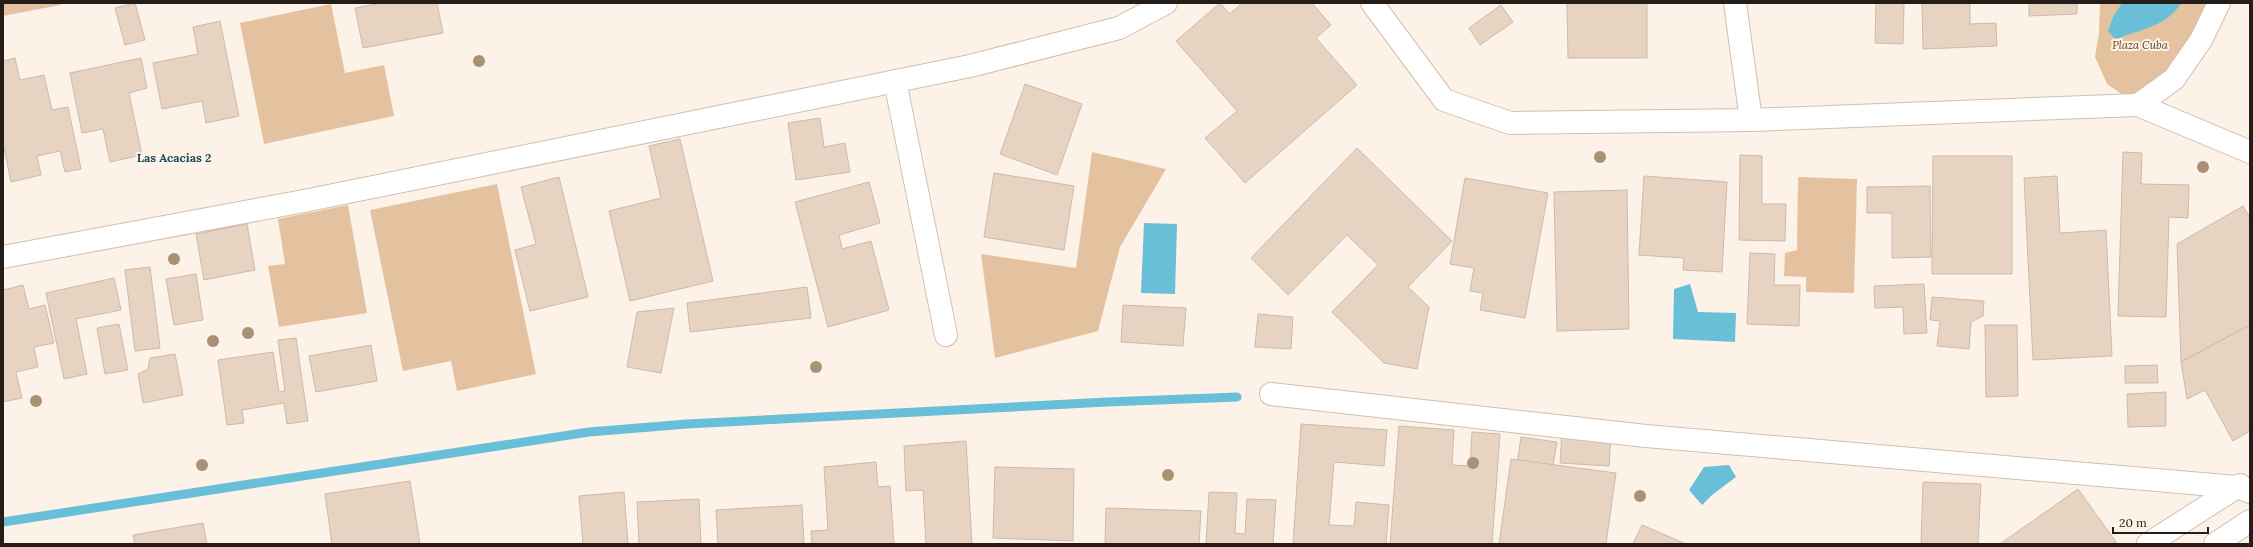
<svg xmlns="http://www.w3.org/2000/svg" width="2253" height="547" font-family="Lora,serif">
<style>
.green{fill:#e4c19f}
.water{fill:#69bfd7}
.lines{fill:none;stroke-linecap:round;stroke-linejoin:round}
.stream{stroke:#69bfd7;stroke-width:9}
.building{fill:#e6d3c1;stroke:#cdbaa9}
.street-casing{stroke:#d2bfae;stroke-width:24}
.highway-casing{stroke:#d2bfae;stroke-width:24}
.street{stroke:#fff;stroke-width:22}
.highway{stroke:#fff;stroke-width:22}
.tree{fill:#a99176}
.labels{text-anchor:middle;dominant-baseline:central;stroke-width:4;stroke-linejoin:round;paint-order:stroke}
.park-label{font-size:11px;font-style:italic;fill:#64411a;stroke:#fdf2e7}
.neighbourhood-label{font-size:12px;font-weight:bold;fill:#164c5a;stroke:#fdf2e7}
</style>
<rect width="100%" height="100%" fill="#fdf2e7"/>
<g class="green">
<path d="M3 3H60V5L3 16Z"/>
<path d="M2100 3H2211L2170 76 2136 97 2120 93 2107 84 2095 57 2099 33Z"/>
<path d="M331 4 345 73 384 65 394 116 264 144 240 23Z"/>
<path d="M1092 152 1166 169 1120 247 1098 331 995 358 981 254 1076 268Z"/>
<path d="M1798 177 1857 179 1854 293 1806 292V277L1784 276 1785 253 1797 250Z"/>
<path d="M497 184 536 374 457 391 451 361 403 371 370 210Z"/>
<path d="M348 205 367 313 279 327 268 266 285 264 278 219Z"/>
</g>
<g class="water">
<path d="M2122 3H2181C2167 26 2142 29 2119 38H2114L2108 31 2113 17Z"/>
<path d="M1144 223 1177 224 1175 294 1141 293Z"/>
<path d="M1690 284 1698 312 1736 313 1735 342 1673 339 1674 289Z"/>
<path d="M1729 465 1736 477 1712 495 1702 505 1689 490 1704 467Z"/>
</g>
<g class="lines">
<path class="stream" d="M3 522 589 432 687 424 1107 402 1237 397"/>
</g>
<g class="building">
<path d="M135 3 145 40 125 45 115 8Z"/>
<path d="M382 3H437L443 33 363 48 355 8Z"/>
<path d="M1220 3 1230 14 1242 3H1312L1331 25 1316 38 1357 85 1245 183 1205 138 1237 111 1176 41Z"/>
<path d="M1567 3H1647V58H1568Z"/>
<path d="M1876 3H1904L1903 44 1875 43Z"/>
<path d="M1922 3H1970V24L1996 23 1997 46 1923 49Z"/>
<path d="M2029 3H2077V14L2029 16Z"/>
<path d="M1501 5 1513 22 1480 45 1469 28Z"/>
<path d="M220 21 239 116 206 123 202 101 162 109 153 63 198 54 193 27Z"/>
<path d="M15 58 20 80 44 75 52 110 68 107 81 169 65 172 60 151 37 156 41 175 11 182 3 143V61Z"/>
<path d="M141 58 147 88 129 93 142 155 110 162 103 129 82 133 70 73Z"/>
<path d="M1025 84 1082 104 1057 175 1000 154Z"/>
<path d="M820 118 824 147 845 143 850 172 796 180 788 123Z"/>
<path d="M680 139 713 281 630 301 609 211 661 198 649 146Z"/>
<path d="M1357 148 1452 241 1408 287 1429 307 1417 369 1384 363 1332 312 1378 265 1347 235 1288 295 1251 258Z"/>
<path d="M2123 152 2142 153 2141 184 2189 185 2188 218 2169 217 2166 317 2118 316Z"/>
<path d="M1740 155 1762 156V204H1786L1785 241 1739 240Z"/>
<path d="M1933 156H2012V274H1932Z"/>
<path d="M994 173 1074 186 1064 250 984 237Z"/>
<path d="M1644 176 1727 182 1722 272 1683 270 1684 258 1639 255Z"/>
<path d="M2057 176 2060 233 2106 230 2112 356 2033 360 2024 178Z"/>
<path d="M559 177 588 297 530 311 515 250 536 244 521 187Z"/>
<path d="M1465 178 1548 193 1525 318 1480 310 1483 293 1470 291 1474 268 1450 264Z"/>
<path d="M869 182 880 223 839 235 842 249 871 241 889 310 828 327 795 202Z"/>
<path d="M1930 186 1931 257 1892 258V213H1867V187Z"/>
<path d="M1627 190 1629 329 1557 331 1554 192Z"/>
<path d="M2243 206 2250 218V325L2181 362 2177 244Z"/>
<path d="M247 224 255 270 204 280 196 234Z"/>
<path d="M1750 253 1775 254 1774 285H1800L1799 326 1747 324Z"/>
<path d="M150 267 160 348 135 351 125 270Z"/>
<path d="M196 274 203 320 174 325 166 279Z"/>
<path d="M114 278 121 310 76 319 87 374 64 379 46 293Z"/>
<path d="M1924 284 1927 333 1904 334 1903 307 1875 308 1874 286Z"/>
<path d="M23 285 29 309 45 305 54 343 34 347 38 367 16 372 22 398 3 402V290Z"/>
<path d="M807 287 811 318 690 332 687 303Z"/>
<path d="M1932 297 1984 301 1983 316 1971 322 1969 349 1937 346 1940 321 1930 320Z"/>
<path d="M1123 305 1186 308 1183 346 1121 342Z"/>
<path d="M674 308 661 373 627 367 637 312Z"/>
<path d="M1258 314 1293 317 1291 349 1255 347Z"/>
<path d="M119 324 128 370 105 374 97 328Z"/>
<path d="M1985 325H2017L2018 396 1986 397Z"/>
<path d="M2250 325V431L2233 441 2205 390 2187 399 2181 362Z"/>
<path d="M296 338 308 421 287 424 284 403 242 410 244 423 227 425 218 360 273 352 279 392 285 391 278 340Z"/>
<path d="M371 345 377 381 316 392 309 356Z"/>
<path d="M175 354 183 395 143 403 138 374 148 369 150 358Z"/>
<path d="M2157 365 2158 383H2125V366Z"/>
<path d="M2166 392V426L2128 427 2127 394Z"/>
<path d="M1301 424 1387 430 1384 466 1334 462 1329 525 1354 526 1356 502 1389 505 1386 544H1293Z"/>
<path d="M1399 426 1454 430 1452 465 1470 466 1472 432 1500 434 1492 544H1390Z"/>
<path d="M1562 431 1611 434 1609 466 1560 463Z"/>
<path d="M1521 437 1557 442 1551 477 1516 471Z"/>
<path d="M966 441 972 544H926L923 490 906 491 904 446Z"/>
<path d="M1511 459 1616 473 1606 544H1499Z"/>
<path d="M876 462 878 487 890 486 894 544H812L811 531 828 530 824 467Z"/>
<path d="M995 467 1074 469 1073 541 993 538Z"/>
<path d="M410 481 420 544H332L325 494Z"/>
<path d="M1923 482 1981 484 1978 544H1921Z"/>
<path d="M2078 489 2116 542 2113 544H2000Z"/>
<path d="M624 492 628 544H583L579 496Z"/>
<path d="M1209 492 1237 493 1235 533 1245 534 1247 499 1276 500 1273 544H1206Z"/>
<path d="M699 499 701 544H639L637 502Z"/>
<path d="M802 505 804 544H718L716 510Z"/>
<path d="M1106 508 1201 511 1199 544H1105Z"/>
<path d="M203 523 207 544H135L133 535Z"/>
<path d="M1642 525 1686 544H1633Z"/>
</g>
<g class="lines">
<defs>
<g id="street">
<path d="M1372 3 1444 100 1510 123 1751 120 2138 105 2250 152"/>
<path d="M1735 3 1751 120"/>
<path d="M895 81 946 335"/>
<path d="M2138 105 2174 79 2201 40 2219 3"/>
<path d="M3 257 304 201 970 66 1119 28 1166 3"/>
<path d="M1271 394 1646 436 2237 487 2250 492"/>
<path d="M2148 544 2240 485"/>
</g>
<path id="highway" d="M2215 544 2250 521"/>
</defs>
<use href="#street" class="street-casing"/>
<use href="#highway" class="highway-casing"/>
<use href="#street" class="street"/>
<use href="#highway" class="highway"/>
</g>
<g class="tree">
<circle cx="479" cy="61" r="6"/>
<circle cx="1600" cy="157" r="6"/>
<circle cx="2203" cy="167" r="6"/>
<circle cx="174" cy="259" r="6"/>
<circle cx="248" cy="333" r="6"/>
<circle cx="213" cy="341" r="6"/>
<circle cx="816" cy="367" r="6"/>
<circle cx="36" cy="401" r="6"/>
<circle cx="1473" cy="463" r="6"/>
<circle cx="202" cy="465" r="6"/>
<circle cx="1168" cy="475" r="6"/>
<circle cx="1640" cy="496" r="6"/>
</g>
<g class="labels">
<g class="park-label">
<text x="2140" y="45">Plaza Cuba</text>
</g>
<g class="neighbourhood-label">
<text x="174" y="157">Las Acacias 2</text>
</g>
</g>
<rect width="2253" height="547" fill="none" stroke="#251e18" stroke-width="8"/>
<path d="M2113 527v6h95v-6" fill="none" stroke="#251e18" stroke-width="2"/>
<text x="2119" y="527" font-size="12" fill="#251e18" stroke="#fdf2e7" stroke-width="3" paint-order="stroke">20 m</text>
</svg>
